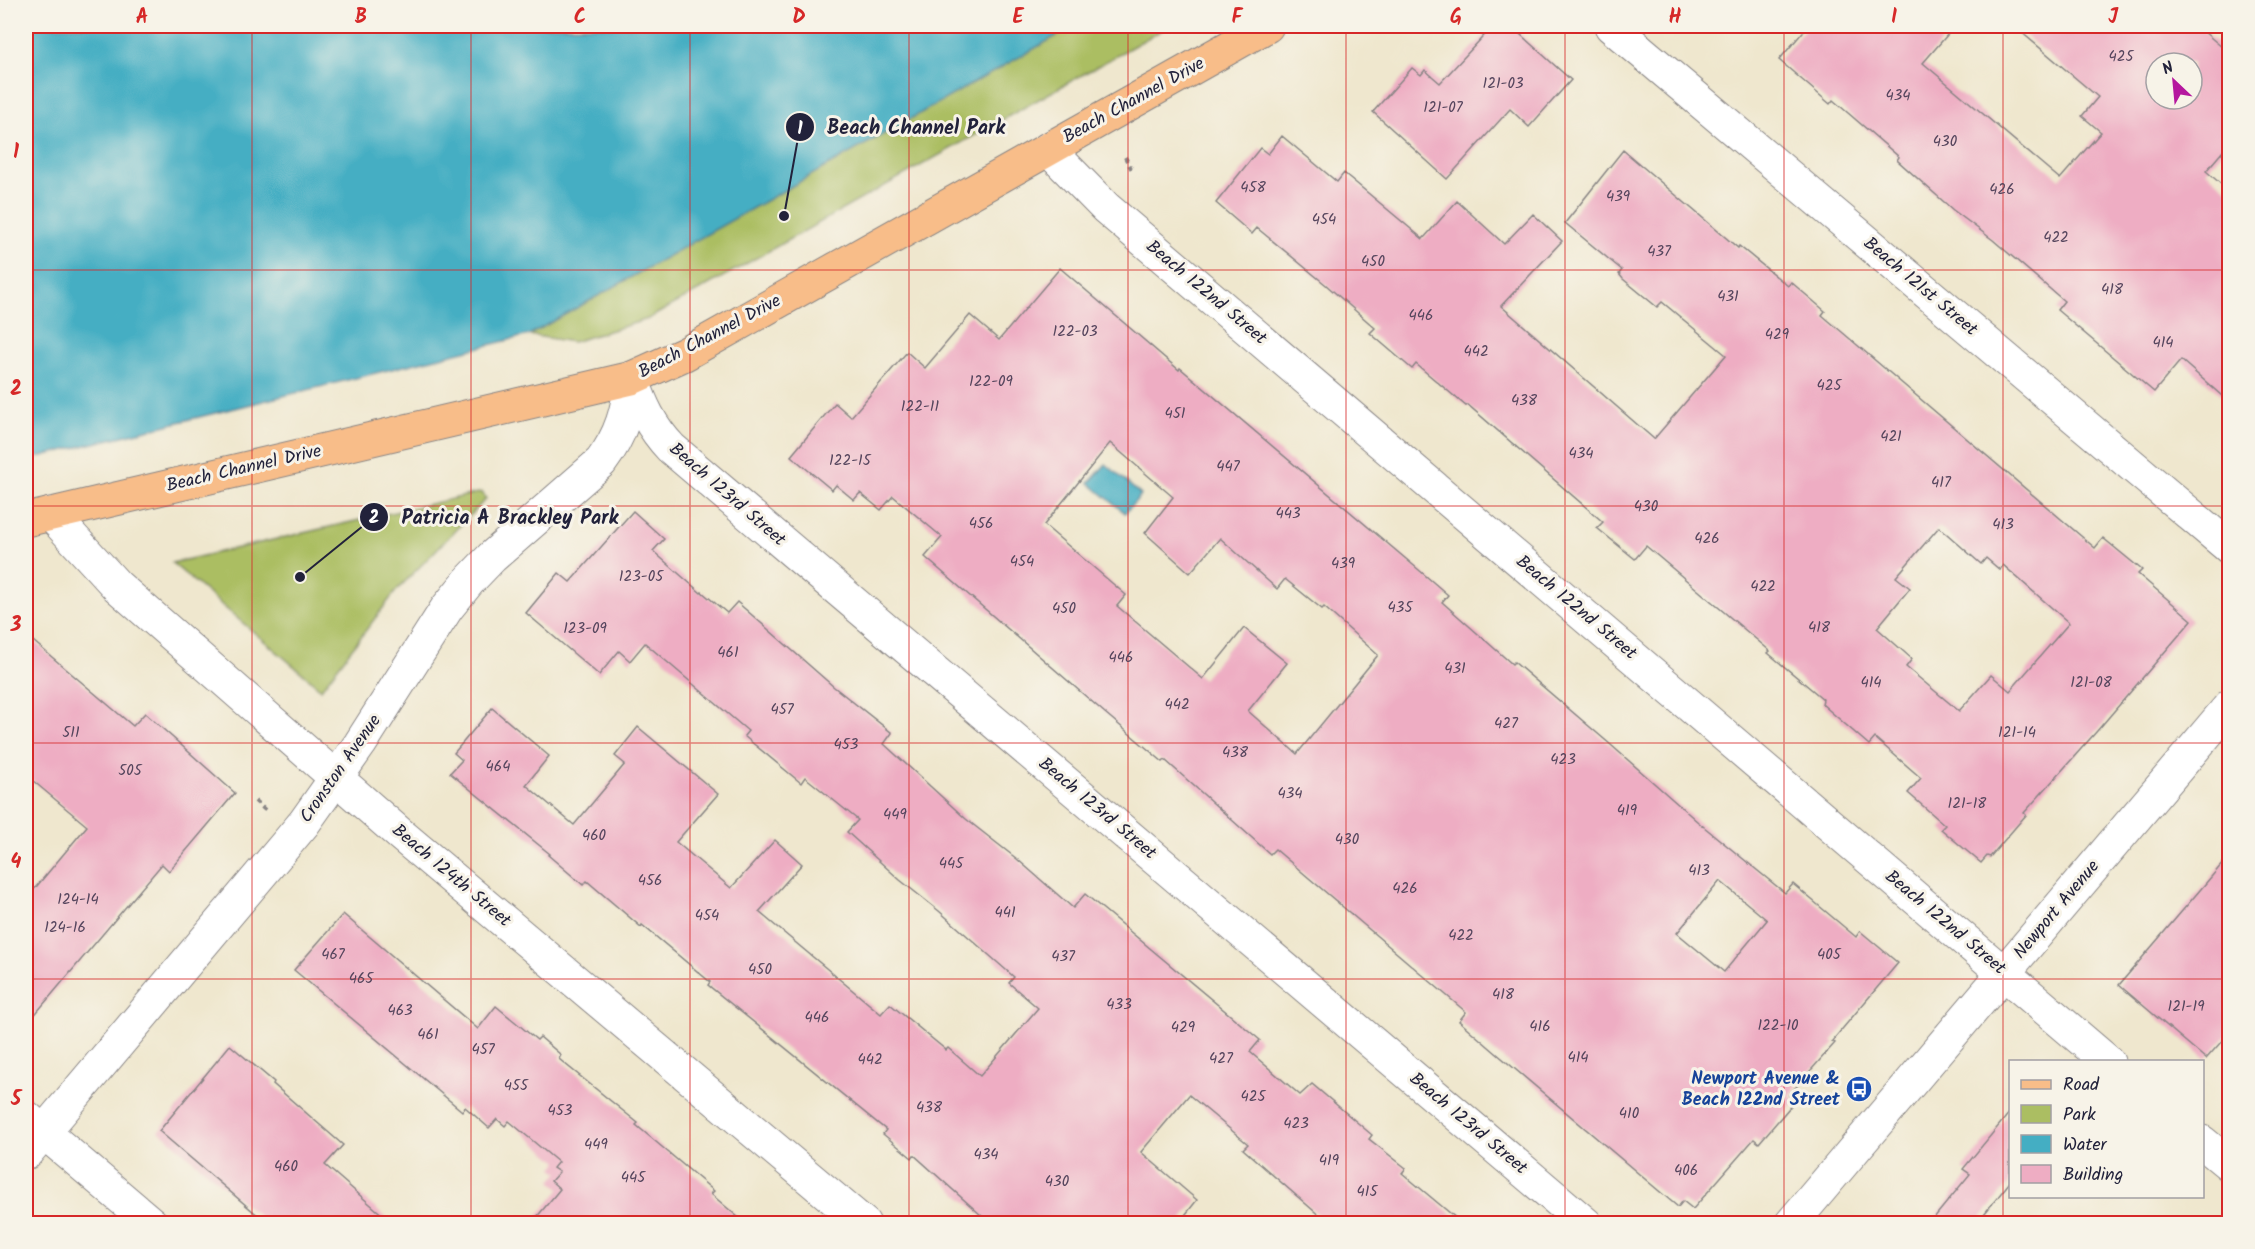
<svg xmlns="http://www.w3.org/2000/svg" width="2255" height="1249" font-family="Kalam,sans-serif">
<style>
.green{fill:#abbe62;stroke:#66704e;stroke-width:1.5}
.water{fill:#44aec3;stroke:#33687f;stroke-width:1.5}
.building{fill:#eeadc3;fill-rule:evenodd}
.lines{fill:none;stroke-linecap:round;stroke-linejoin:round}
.minor-casing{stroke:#888484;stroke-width:35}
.major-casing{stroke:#888484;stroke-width:35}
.path{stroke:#888484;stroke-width:4;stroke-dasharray:4.5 4.5;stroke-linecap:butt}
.minor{stroke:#fff;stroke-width:33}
.major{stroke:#f8bd89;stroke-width:33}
.grid{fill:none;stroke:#d62828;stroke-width:1.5;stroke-opacity:0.55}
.labels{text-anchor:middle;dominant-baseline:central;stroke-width:6;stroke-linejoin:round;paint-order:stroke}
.number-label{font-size:15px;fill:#55455d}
.street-label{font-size:18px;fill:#22223b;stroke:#f7f3e8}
.transit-label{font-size:18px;font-weight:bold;fill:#164399;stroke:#f7f3e8;text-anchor:end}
.leader{fill:none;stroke:#22223b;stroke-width:2}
.callout-dot{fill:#22223b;stroke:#f7f3e8;stroke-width:2}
.mark-label{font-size:18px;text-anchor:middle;font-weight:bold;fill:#fff}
.callout-label{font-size:20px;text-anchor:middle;font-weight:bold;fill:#22223b;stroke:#f7f3e8;stroke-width:6;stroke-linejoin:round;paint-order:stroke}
.neatline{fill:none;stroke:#d62828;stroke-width:2}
.grid-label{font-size:20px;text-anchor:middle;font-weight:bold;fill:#d62828}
</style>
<rect width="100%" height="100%" fill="#f7f3e8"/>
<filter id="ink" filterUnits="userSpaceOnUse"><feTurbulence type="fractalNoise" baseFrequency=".0167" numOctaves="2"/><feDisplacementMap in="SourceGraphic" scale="12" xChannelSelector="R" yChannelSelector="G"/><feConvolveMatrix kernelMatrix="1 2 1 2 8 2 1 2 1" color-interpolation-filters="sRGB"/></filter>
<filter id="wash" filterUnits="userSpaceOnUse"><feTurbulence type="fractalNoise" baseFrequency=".008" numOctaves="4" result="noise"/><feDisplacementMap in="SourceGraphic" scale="24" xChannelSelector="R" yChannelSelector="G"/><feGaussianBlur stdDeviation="1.35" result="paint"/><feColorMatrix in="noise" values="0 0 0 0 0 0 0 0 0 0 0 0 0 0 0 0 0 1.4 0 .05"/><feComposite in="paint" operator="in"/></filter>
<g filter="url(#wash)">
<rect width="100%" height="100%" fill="#efe7ce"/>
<g class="green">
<path d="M1074 26H1169L648 319 573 342 529 335Z"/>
<path d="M482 492 486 499 396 591 321 689 172 563Z"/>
</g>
<g class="water">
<path d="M26 26H1074L529 335 26 460Z"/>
<path d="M1106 464 1141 495 1125 513 1089 483Z"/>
</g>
<g id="blocks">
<g class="building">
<path d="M1493 26H1511L1571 80 1529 127 1510 109 1447 179 1373 112 1412 68 1421 75 1425 70 1440 83Z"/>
<path d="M1808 26H1955L1923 63 2060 179 2101 132 2082 116 2098 97 2014 26H2197L2229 53V144L2206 171 2229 191V402L2181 360 2154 392 2057 310 2064 301 1993 240 1953 210 1897 160 1899 157 1833 100 1830 104 1779 60ZM2156 63H2192V99H2156Z"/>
<path d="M1282 136 1337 182 1344 173 1423 239 1457 201 1504 244 1533 214 1562 241 1501 306 1654 439 1726 355 1662 302 1657 307 1623 279 1619 274 1622 270 1565 223 1623 150 1738 248 1739 246 1788 286 1791 282 1825 311 1822 315 2095 548 2103 538 2142 570 2138 574 2192 620 2097 731 2024 813 2026 815 1990 857 1987 856 1981 863 1941 829 1945 825 1908 793 1921 778 1875 738 1869 745 1822 704 1823 699 1768 653 1770 651 1646 546 1635 559 1597 528 1603 522 1468 405 1466 406 1416 364 1412 369 1370 333 1375 328 1325 284 1257 228 1252 234 1216 203 1260 148 1268 154ZM1939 527 1981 564 1986 558 2000 570 2003 565 2069 623 2010 691 1991 675 1959 711 1906 667 1912 659 1877 628 1910 588 1896 577Z"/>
<path d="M1060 268 1179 370 1180 368 1419 570 1448 595 1442 602 1512 664 1514 662 1611 745 1698 822 1785 893 1793 884 1856 937 1860 931 1898 963 1832 1041 1835 1043 1789 1095 1795 1101 1759 1143 1754 1139 1693 1209 1683 1201 1678 1207 1496 1053 1459 1021 1466 1012 1275 849 1270 854 1165 760 1163 762 1105 713 925 557 942 537 893 496 881 510 860 493 854 500 836 485 832 490 791 456 835 403 851 417 907 352 925 368 970 315 999 340ZM1110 443 1173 497 1145 533 1190 573 1220 538 1277 589 1285 579 1322 609 1324 607 1378 655 1297 754 1248 711 1287 663 1244 628 1203 679 1117 606 1126 595 1044 525ZM1720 881 1767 920 1724 972 1677 933Z"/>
<path d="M633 511 664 539 653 551 701 593 702 592 727 613 737 602 834 687 892 733 884 744 966 819 1017 859 1073 908 1085 894 1260 1040 1250 1052 1300 1095 1312 1084 1372 1135 1369 1139 1406 1168 1402 1173 1463 1224H1329L1243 1149 1248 1144 1189 1095 1141 1152 1197 1200 1178 1224H991L914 1155 912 1158 883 1134 886 1130 708 985 710 982 642 925 641 927 587 881 583 885 548 855 550 854 450 773 462 760 454 753 492 708 549 756 526 785 574 825 625 764 615 756 638 727 718 794 676 842 731 888 775 840 802 864 759 912 881 1014 890 1004 946 1050 948 1048 980 1076 1038 1008 1009 983 1014 977 939 911 900 880 847 832 858 820 805 777 801 783 744 736 748 731 645 643 630 661 619 651 599 675 526 613 559 573 570 582Z"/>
<path d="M26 635 133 726 145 713 235 793 169 871 162 864 26 1025V899L87 826 26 775Z"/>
<path d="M2229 856V1033L2206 1059 2119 985Z"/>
<path d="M343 914 478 1029 496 1006 537 1040 540 1037 561 1055 559 1059 638 1123 636 1125 714 1191 711 1194 746 1224H531L560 1189 551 1181 559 1172 553 1168 558 1162 509 1121 505 1126 497 1119 489 1128 465 1107 462 1111 294 970Z"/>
<path d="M230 1045 274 1082 273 1084 343 1145 325 1165 393 1224H268L159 1131Z"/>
<path d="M2010 1112V1182L1976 1224H1929L1970 1174 1963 1169Z"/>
</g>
</g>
</g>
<g filter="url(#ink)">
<use href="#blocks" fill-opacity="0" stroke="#888484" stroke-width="1.5"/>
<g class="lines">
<defs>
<g id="minor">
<path d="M1611 26 2230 548"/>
<path d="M1048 149 1106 208 2108 1062"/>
<path d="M632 378C641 405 651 427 671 448L1586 1224"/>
<path d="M51 514 117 586 400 834 864 1224"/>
<path d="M26 1117 152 1224"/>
<path d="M2202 1142 2230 1165"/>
<path d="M26 1153 304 823 360 744 447 608 469 581 492 557 601 462C622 434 627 411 632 378"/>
<path d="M1791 1224 2230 706"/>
</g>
<path id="major" d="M26 520 632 378 685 354 1267 26"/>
</defs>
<use href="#minor" class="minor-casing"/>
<use href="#major" class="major-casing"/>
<g class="path">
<path d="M1125 157 1132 170"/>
<path d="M255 801 265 810"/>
</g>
<use href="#minor" class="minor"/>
<use href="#major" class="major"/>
</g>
</g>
<path class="grid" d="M252 26V1224M471 26V1224M690 26V1224M909 26V1224M1128 26V1224M1346 26V1224M1565 26V1224M1784 26V1224M2003 26V1224M26 270H2230M26 506H2230M26 743H2230M26 979H2230"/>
<defs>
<symbol id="bus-disc" viewBox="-11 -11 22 22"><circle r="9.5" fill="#1a4fb4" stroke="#f7f3e8"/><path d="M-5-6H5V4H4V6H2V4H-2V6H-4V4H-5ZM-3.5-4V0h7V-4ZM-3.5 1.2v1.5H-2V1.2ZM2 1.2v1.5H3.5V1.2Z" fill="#fff"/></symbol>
</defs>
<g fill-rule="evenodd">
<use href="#bus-disc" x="1844" y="1074" width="30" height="30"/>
</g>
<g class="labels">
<g class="number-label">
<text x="2121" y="57">425</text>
<text x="1503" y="84">121-03</text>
<text x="1898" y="96">434</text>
<text x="1443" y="108">121-07</text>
<text x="1945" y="142">430</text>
<text x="1253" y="188">458</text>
<text x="2002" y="190">426</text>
<text x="1618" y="197">439</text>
<text x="1324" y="220">454</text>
<text x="2056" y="238">422</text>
<text x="1659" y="252">437</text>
<text x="1373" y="262">450</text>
<text x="2112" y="290">418</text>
<text x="1728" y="297">431</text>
<text x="1421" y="316">446</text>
<text x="1075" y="332">122-03</text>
<text x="1777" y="335">429</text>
<text x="2163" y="343">414</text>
<text x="1476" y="352">442</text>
<text x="991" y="382">122-09</text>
<text x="1829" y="386">425</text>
<text x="1524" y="401">438</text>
<text x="920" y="407">122-11</text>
<text x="1175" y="414">451</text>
<text x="1891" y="437">421</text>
<text x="1581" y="454">434</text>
<text x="850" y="461">122-15</text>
<text x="1228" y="467">447</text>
<text x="1941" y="483">417</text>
<text x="1646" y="507">430</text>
<text x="1288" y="514">443</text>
<text x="981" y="524">456</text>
<text x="2003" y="525">413</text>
<text x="1707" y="539">426</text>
<text x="1022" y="562">454</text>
<text x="1343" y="564">439</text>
<text x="641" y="577">123-05</text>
<text x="1763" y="587">422</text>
<text x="1400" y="608">435</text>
<text x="1064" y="609">450</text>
<text x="1819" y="628">418</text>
<text x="585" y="629">123-09</text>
<text x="728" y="653">461</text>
<text x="1121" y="658">446</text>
<text x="1455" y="669">431</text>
<text x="1871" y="683">414</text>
<text x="2091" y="683">121-08</text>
<text x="1177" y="705">442</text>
<text x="782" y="710">457</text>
<text x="1506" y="724">427</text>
<text x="71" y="733">511</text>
<text x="2017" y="733">121-14</text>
<text x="846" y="745">453</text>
<text x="1235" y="753">438</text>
<text x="1563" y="760">423</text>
<text x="498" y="767">464</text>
<text x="130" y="771">505</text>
<text x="1290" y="794">434</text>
<text x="1967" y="804">121-18</text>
<text x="1627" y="811">419</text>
<text x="895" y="815">449</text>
<text x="594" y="836">460</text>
<text x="1347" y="840">430</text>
<text x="951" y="864">445</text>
<text x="1699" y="871">413</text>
<text x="650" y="881">456</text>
<text x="1405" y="889">426</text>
<text x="78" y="900">124-14</text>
<text x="1005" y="913">441</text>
<text x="707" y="916">454</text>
<text x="65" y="928">124-16</text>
<text x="1461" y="936">422</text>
<text x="333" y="955">467</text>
<text x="1829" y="955">405</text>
<text x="1063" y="957">437</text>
<text x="760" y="970">450</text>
<text x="361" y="979">465</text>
<text x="1503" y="995">418</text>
<text x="1119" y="1005">433</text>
<text x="2186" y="1007">121-19</text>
<text x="400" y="1011">463</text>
<text x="817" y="1018">446</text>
<text x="1778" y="1026">122-10</text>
<text x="1540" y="1027">416</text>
<text x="1183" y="1028">429</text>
<text x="428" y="1035">461</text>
<text x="483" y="1050">457</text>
<text x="1578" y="1058">414</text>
<text x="1221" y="1059">427</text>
<text x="870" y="1060">442</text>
<text x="516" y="1086">455</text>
<text x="1253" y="1097">425</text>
<text x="929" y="1108">438</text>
<text x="560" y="1111">453</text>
<text x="1629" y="1114">410</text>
<text x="1296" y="1124">423</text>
<text x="596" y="1145">449</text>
<text x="986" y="1155">434</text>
<text x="1329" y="1161">419</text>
<text x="286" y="1167">460</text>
<text x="1686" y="1171">406</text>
<text x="633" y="1178">445</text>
<text x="1057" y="1182">430</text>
<text x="1367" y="1192">415</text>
</g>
<g class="street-label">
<text transform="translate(1134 101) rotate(-29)">Beach Channel Drive</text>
<text transform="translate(1920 287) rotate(40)">Beach 121st Street</text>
<text transform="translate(1206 293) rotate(40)">Beach 122nd Street</text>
<text transform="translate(710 337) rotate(-28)">Beach Channel Drive</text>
<text transform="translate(244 469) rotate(-13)">Beach Channel Drive</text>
<text transform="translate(727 495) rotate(41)">Beach 123rd Street</text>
<text transform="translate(1576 608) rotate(40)">Beach 122nd Street</text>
<text transform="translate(341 769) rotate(-55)">Cronston Avenue</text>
<text transform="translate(1097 809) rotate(40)">Beach 123rd Street</text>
<text transform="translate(451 876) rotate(40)">Beach 124th Street</text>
<text transform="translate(2057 910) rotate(-50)">Newport Avenue</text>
<text transform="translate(1945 923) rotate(40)">Beach 122nd Street</text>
<text transform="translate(1468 1124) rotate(40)">Beach 123rd Street</text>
</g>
<g class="transit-label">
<text x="1840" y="1079">Newport Avenue &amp;<tspan x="1840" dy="21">Beach 122nd Street</tspan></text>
</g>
</g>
<path class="leader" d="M784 216L800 127M300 577L374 517"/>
<g class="callout-dot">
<circle cx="784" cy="216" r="6"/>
<circle cx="300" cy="577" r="6"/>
<circle cx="800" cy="127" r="15"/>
<circle cx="374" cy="517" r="15"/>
</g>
<g class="mark-label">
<text x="800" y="134">1</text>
<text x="374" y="523">2</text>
</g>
<g class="callout-label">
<text x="916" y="134">Beach Channel Park</text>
<text x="510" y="524">Patricia A Brackley Park</text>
</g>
<rect width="2255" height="1249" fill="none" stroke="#f7f3e8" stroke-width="66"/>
<rect x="2009" y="1060" width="195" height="138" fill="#f7f3e8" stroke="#a29fa3" stroke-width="1.5"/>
<rect x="2021" y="1080" width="30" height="9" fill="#f8bd89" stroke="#a29fa3" stroke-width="1.5"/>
<text x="2063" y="1090" font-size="18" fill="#22223b">Road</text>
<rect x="2021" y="1105" width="30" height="18" fill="#abbe62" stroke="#a29fa3" stroke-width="1.5"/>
<text x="2063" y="1120" font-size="18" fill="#22223b">Park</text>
<rect x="2021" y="1135" width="30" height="18" fill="#44aec3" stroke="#a29fa3" stroke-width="1.5"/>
<text x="2063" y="1150" font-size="18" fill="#22223b">Water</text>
<rect x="2021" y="1165" width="30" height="18" fill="#eeadc3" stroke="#a29fa3" stroke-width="1.5"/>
<text x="2063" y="1180" font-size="18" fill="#22223b">Building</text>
<g transform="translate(2174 81) rotate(334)"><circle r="28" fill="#f7f3e8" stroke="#a29fa3" stroke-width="1.5"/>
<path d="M0-4.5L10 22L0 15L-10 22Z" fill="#b5179e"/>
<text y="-9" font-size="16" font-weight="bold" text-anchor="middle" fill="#22223b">N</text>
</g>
<rect x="33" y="33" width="2189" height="1183" class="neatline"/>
<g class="grid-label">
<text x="142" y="23">A</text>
<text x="361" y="23">B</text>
<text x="580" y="23">C</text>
<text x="799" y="23">D</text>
<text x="1018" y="23">E</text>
<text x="1237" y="23">F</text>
<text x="1456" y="23">G</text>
<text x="1675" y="23">H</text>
<text x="1894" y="23">I</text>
<text x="2113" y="23">J</text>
<text x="16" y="158">1</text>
<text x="16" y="395">2</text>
<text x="16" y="631">3</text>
<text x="16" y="868">4</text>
<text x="16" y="1105">5</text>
</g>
</svg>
